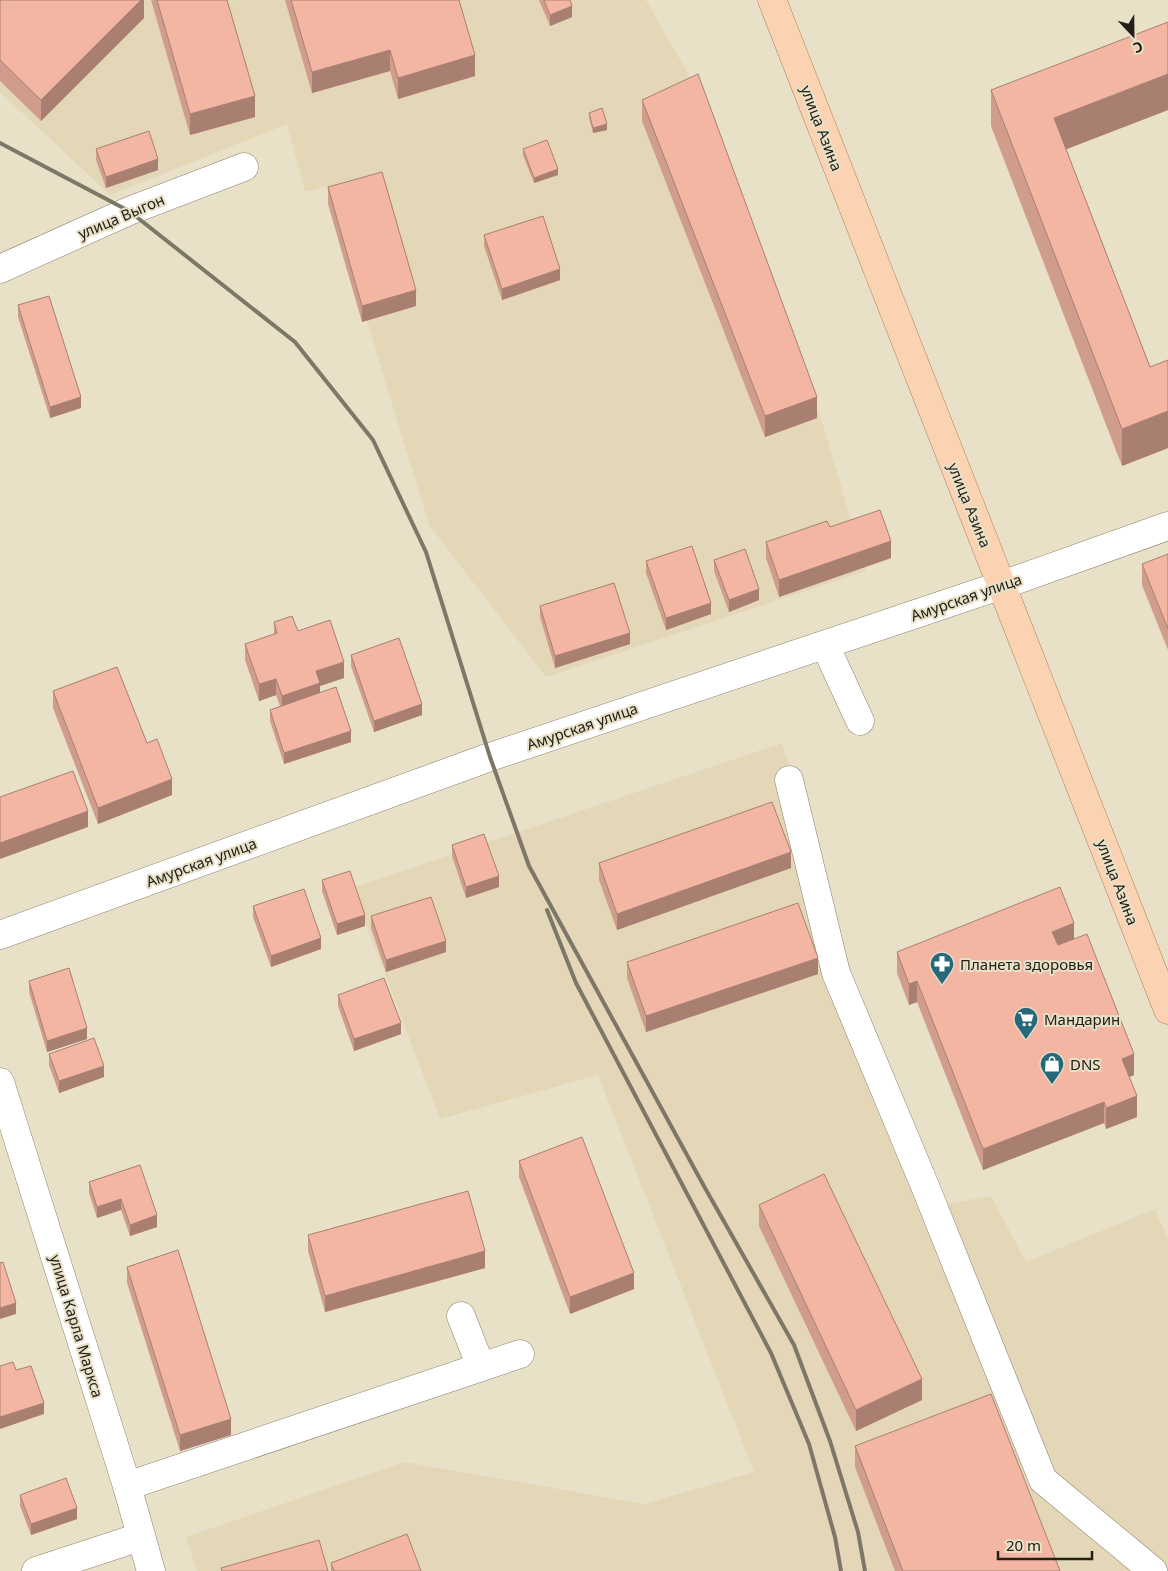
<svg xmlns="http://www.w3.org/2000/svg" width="1168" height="1571" font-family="'Noto Sans',sans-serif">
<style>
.built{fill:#e3d7b8}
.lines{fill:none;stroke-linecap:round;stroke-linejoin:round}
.minor-casing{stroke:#8b836d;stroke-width:29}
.major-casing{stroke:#ae815b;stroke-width:29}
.minor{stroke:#fff;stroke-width:28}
.major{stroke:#fbd3b2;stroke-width:28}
.rail{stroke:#7d7768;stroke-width:4}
.wall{fill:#d09d8c}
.shaded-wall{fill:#a97f72}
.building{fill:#f2b6a3;stroke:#a97f72}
.labels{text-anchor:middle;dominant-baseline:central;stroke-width:4;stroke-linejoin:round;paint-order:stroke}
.street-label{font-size:15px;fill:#242018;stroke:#e9e0c8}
.poi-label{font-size:15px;fill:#242018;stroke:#e9e0c8;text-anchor:start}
</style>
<rect width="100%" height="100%" fill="#e9e0c8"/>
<g class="built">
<path d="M0 0H646L690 77 822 422 866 571 546 677 429 525 326 186 305 192 287 124 110 195 0 92Z"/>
<path d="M782 743 854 979 946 1204 991 1196 1026 1262 1155 1209 1168 1240V1571H197L186 1537 405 1462 644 1504 754 1472 598 1075 440 1119 352 888Z"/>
</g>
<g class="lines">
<defs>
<g id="minor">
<path d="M0 269 129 211 244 167"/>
<path d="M825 645 860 721"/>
<path d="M789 780 836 973 925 1186 1043 1480 1153 1571"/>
<path d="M0 935 490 757 1002 585 1168 526"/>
<path d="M0 1082 127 1486 151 1571"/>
<path d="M461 1316 481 1367"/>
<path d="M127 1486 520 1354"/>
<path d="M36 1571 140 1537"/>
</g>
<path id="major" d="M772 0 1168 1010"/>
</defs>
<use href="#minor" class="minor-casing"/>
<use href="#major" class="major-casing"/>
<use href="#minor" class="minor"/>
<use href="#major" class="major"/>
<g class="rail">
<path d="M0 143 129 211 295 342 373 440 426 552 490 757 529 866 705 1188 794 1345 830 1441 858 1532 865 1571"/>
<path d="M547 910 576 983 771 1353 809 1444 835 1537 841 1571"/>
</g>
</g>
<g class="wall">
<path d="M0 0H144V18L41 121 0 81Z"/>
<path d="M151 0H227L255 117 190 135Z"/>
<path d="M285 0H459L475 76 398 99 390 71 312 93Z"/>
<path d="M539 0H570L572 17 550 26Z"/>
<path d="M991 90 1168 110 1066 149 1150 367 1168 360V448L1122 466 991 126Z"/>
<path d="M642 100 817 418 765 437 642 121Z"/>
<path d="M589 113 607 130 593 133 589 118Z"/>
<path d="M96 149 158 170 106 188 96 160Z"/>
<path d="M523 149 558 175 534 183 523 155Z"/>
<path d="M328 187 416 306 362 322 328 204Z"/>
<path d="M484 235 560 280 502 300 484 246Z"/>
<path d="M18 305 81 408 50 418 18 317Z"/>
<path d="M830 527 891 558 779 597 766 558V542Z"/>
<path d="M1168 554V650L1142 585V564Z"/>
<path d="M714 560 759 600 729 612 714 571Z"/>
<path d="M646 561 711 614 666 630 646 573Z"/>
<path d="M540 606 630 644 555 668 540 617Z"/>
<path d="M274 622 298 631 344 678 320 686V692L351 742 284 764 270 721V710L280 706 276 695 259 701 245 660V644L274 634Z"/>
<path d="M351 655 422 715 374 732 351 666Z"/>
<path d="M53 691 147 743 172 795 98 824 53 708Z"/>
<path d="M452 845 499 887 466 898 452 856Z"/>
<path d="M599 863 791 868 617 930 599 880Z"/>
<path d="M322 880 365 926 337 935 322 891Z"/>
<path d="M253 906 321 949 271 967 253 917Z"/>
<path d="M371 916 446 952 386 972 371 928Z"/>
<path d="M1074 939 1134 1075 1129 1077 1137 1117 1106 1129 1104 1123 983 1170 917 1002 909 1005 897 973V952Z"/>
<path d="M627 962 818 974 646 1032 627 978Z"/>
<path d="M29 981 87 1039 47 1052 29 992Z"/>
<path d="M338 995 401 1034 354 1051 338 1006Z"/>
<path d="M49 1054 104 1077 59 1093 49 1065Z"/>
<path d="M519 1161 634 1289 570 1314 519 1177Z"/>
<path d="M140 1165 157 1227 130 1236 121 1210 97 1218 89 1193V1182Z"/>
<path d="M759 1205 922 1400 856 1431 759 1226Z"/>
<path d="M308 1235 485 1268 325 1312 308 1251Z"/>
<path d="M127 1267 231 1435 180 1451 127 1283Z"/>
<path d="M855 1446 1060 1571H895L855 1467Z"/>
<path d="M20 1495 77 1519 31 1535 20 1506Z"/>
<path d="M331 1563 421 1571H331Z"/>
</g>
<g class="shaded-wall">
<path d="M141 0H144V18L41 121V100Z"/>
<path d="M572 6V17L550 26V15Z"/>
<path d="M390 50V71L312 93V72Z"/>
<path d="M475 55V76L398 99V78Z"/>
<path d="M1168 74V110L1054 154V118Z"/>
<path d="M255 96V117L190 135V114Z"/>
<path d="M607 124V130L593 133V128Z"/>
<path d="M158 159V170L106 188V177Z"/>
<path d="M558 169V175L534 183V178Z"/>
<path d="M560 269V280L502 300V289Z"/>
<path d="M416 290V306L362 322V306Z"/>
<path d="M81 397V408L50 418V407Z"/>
<path d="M817 397V418L765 437V416Z"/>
<path d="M1168 411V448L1122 466V429Z"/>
<path d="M891 541V558L779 597V580Z"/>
<path d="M759 589V600L729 612V600Z"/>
<path d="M711 603V614L666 630V618Z"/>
<path d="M630 633V644L555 668V656Z"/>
<path d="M344 662V678L320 686V699L282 712V696L316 671Z"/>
<path d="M276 679V695L259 701V684Z"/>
<path d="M422 704V715L374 732V721Z"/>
<path d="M351 731V742L284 764V753Z"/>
<path d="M172 779V795L98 824V808Z"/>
<path d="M88 811V827L0 859V843Z"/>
<path d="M791 852V868L617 930V914Z"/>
<path d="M499 876V887L466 898V887Z"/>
<path d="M365 915V926L337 935V924Z"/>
<path d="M1074 923V944L1052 953V932Z"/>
<path d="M321 938V949L271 967V956Z"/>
<path d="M446 941V952L386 972V960Z"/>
<path d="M818 958V974L646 1032V1016Z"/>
<path d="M917 981V1002L909 1005V984Z"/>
<path d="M401 1023V1034L354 1051V1039Z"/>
<path d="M87 1028V1039L47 1052V1041Z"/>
<path d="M1134 1054V1075L1122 1080V1059Z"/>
<path d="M104 1066V1077L59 1093V1081Z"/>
<path d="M1137 1096V1117L1106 1129V1108Z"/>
<path d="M1104 1102V1123L983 1170V1149Z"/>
<path d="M121 1199V1210L97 1218V1207Z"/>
<path d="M157 1215V1227L130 1236V1225Z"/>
<path d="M485 1251V1268L325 1312V1296Z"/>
<path d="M634 1273V1289L570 1314V1297Z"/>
<path d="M16 1303V1314L0 1319V1308Z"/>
<path d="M922 1379V1400L856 1431V1410Z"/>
<path d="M44 1403V1414L0 1429V1417Z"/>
<path d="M231 1419V1435L180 1451V1435Z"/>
<path d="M77 1508V1519L31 1535V1524Z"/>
</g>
<g class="building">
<path d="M0 0H141L41 100 0 60Z"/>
<path d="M157 0H227L255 96 190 114Z"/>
<path d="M291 0H459L475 55 398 78 390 50 312 72Z"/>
<path d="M544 0H570L572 6 550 15Z"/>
<path d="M1168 22V74L1054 118 1150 367 1168 360V411L1122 429 991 90Z"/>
<path d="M698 74 817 397 765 416 642 100Z"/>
<path d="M602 108 607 124 593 128 589 113Z"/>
<path d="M149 131 158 159 106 177 96 149Z"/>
<path d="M547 140 558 169 534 178 523 149Z"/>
<path d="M382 172 416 290 362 306 328 187Z"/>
<path d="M543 216 560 269 502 289 484 235Z"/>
<path d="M49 296 81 397 50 407 18 305Z"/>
<path d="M880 510 891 541 779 580 766 542 827 521 830 527Z"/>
<path d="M692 546 711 603 666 618 646 561Z"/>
<path d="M745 549 759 589 729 600 714 560Z"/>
<path d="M1168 554V629L1142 564Z"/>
<path d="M614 583 630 633 555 656 540 606Z"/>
<path d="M292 616 298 631 330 620 344 662 316 671 320 683 282 696 276 679 259 684 245 644 277 633 274 622Z"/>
<path d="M399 638 422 704 374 721 351 655Z"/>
<path d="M117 667 147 743 157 739 172 779 98 808 53 691Z"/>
<path d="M336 687 351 731 284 753 270 710Z"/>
<path d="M73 771 88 811 0 843V797Z"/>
<path d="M772 802 791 852 617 914 599 863Z"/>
<path d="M484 834 499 876 466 887 452 845Z"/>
<path d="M350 871 365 915 337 924 322 880Z"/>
<path d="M1060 887 1074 923 1052 932 1058 945 1087 934 1134 1054 1122 1059 1137 1096 1106 1108 1104 1102 983 1149 917 981 909 984 897 952Z"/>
<path d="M304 889 321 938 271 956 253 906Z"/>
<path d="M431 897 446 941 386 960 371 916Z"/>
<path d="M798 903 818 958 646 1016 627 962Z"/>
<path d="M69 968 87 1028 47 1041 29 981Z"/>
<path d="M384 978 401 1023 354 1039 338 995Z"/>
<path d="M94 1038 104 1066 59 1081 49 1054Z"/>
<path d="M582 1137 634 1273 570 1297 519 1161Z"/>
<path d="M140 1165 157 1215 130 1225 121 1199 97 1207 89 1182Z"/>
<path d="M824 1174 922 1379 856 1410 759 1205Z"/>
<path d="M468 1191 485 1251 325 1296 308 1235Z"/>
<path d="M178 1250 231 1419 180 1435 127 1267Z"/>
<path d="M3 1262 16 1303 0 1308V1263Z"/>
<path d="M13 1362 16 1370 31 1366 44 1403 0 1417V1366Z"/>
<path d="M991 1394 1060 1571H903L855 1446Z"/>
<path d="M66 1478 77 1508 31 1524 20 1495Z"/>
<path d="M407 1534 421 1571H334L331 1563Z"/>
<path d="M319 1540 328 1571H222L221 1568Z"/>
</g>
<defs>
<symbol id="pharmacy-pin" viewBox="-11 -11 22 30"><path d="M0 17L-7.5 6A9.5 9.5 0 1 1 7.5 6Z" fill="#26697b" stroke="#e9e0c8"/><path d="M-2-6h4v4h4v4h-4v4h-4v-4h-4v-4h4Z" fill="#fff"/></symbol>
<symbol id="supermarket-pin" viewBox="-11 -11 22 30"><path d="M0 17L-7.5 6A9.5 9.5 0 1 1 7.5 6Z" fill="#26697b" stroke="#e9e0c8"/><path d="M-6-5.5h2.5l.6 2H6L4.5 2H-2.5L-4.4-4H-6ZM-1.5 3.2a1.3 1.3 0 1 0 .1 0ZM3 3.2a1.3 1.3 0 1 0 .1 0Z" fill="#fff"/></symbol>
<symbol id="shop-pin" viewBox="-11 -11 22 30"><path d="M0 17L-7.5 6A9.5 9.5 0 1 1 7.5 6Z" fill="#26697b" stroke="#e9e0c8"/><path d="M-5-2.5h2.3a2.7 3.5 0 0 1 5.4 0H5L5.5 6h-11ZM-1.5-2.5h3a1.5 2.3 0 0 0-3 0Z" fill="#fff"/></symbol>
</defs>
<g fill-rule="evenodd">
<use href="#pharmacy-pin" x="928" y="950" width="28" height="38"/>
<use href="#supermarket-pin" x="1012" y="1005" width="28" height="38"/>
<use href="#shop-pin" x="1038" y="1050" width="28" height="38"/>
</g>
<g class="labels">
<g class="street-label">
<text transform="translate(822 128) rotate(69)">улица Азина</text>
<text transform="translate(121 216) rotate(-23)">улица Выгон</text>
<text transform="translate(970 505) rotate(68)">улица Азина</text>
<text transform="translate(966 597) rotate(-19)">Амурская улица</text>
<text transform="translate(582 726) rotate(-19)">Амурская улица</text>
<text transform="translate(201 862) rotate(-20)">Амурская улица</text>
<text transform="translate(1118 882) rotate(69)">улица Азина</text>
<text transform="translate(77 1326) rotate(73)">улица Карла Маркса</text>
</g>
<g class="poi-label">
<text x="960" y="964">Планета здоровья</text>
<text x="1044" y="1019">Мандарин</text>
<text x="1070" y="1064">DNS</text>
</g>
</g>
<g transform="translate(1133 35) rotate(158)" stroke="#e9e0c8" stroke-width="4" paint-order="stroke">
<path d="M0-4L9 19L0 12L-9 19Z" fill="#242018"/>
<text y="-8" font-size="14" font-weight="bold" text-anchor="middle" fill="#242018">С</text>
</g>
<path d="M998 1551v8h94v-8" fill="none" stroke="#242018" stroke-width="2.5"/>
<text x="1006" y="1551" font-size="15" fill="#242018" stroke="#e9e0c8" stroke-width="4" paint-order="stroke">20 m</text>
</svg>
